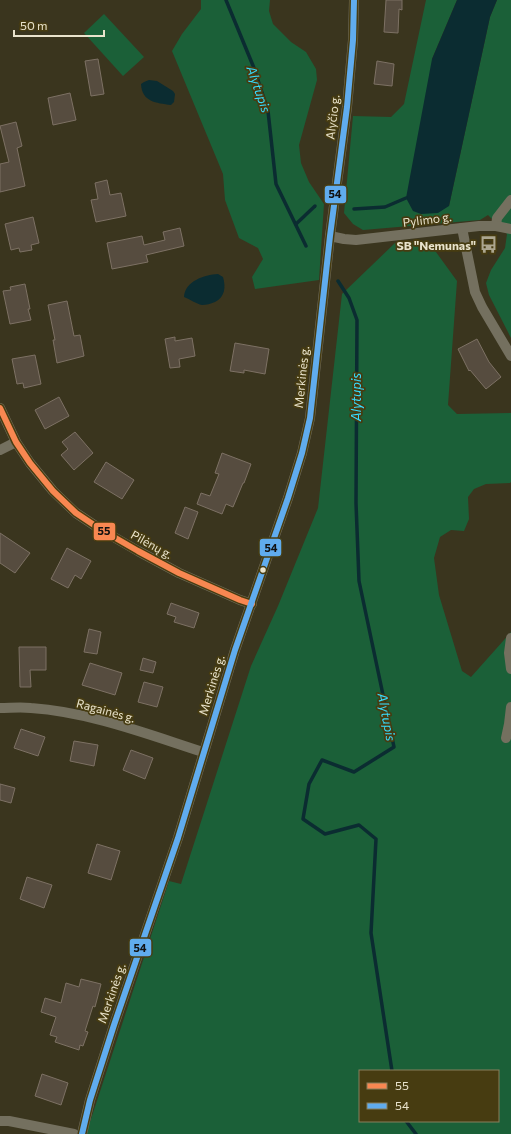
<svg xmlns="http://www.w3.org/2000/svg" width="511" height="1134" font-family="Commissioner,sans-serif">
<style>
.green{fill:#1b6038;fill-rule:evenodd}
.water{fill:#0b2c31}
.lines{fill:none;stroke-linecap:round;stroke-linejoin:round}
.stream{stroke:#0b2c31;stroke-width:3.5}
.building{fill:#564c3f;stroke:#7d7164}
.street{stroke:#74705f;stroke-width:10}
.bus-1-casing{stroke:#473c11;stroke-width:9}
.bus-2-casing{stroke:#473c11;stroke-width:9}
.bus-1{stroke:#f88751;stroke-width:6}
.bus-2{stroke:#60acee;stroke-width:6}
.bus-dot{fill:#e9e3cc;stroke:#473c11;stroke-width:1.5}
.labels{text-anchor:middle;dominant-baseline:central;stroke-width:3.5;stroke-linejoin:round;paint-order:stroke}
.street-label{font-size:12px;fill:#e9e3cc;stroke:#473c11}
.poi-label{font-size:12px;font-weight:bold;fill:#e9e3cc;stroke:#473c11;text-anchor:end}
.water-label{font-size:13px;font-style:italic;fill:#36deff;stroke:#473c11}
.line-badge{stroke:#473c11;stroke-width:1.5}
.pale-badge-label{font-size:11px;text-anchor:middle;font-weight:bold;fill:#111}
</style>
<rect width="100%" height="100%" fill="#3a351e"/>
<g class="green">
<path d="M201 0H270L269 11 273 24 291 42 306 52 316 69 317 80 299 145 301 163 309 182 324 204 319 280 255 289 252 277 263 259 258 248 239 238 225 200 223 174 172 51 182 34 201 9Z"/>
<path d="M426 0H457L432 59 449 206 490 17 497 0H511V338L489 295 486 283 491 270 505 248 507 234 488 215 480 220 363 230 353 224 344 213 353 116 391 117 404 104Z"/>
<path d="M104 14 144 57 123 76 84 33Z"/>
<path d="M428 241 457 281 448 405 457 414 511 413V482L510 483 486 484 474 489 468 497 469 519 464 531 451 530 440 537 434 558 439 595 462 671 471 677 511 632V1134H87L89 1125 169 881 181 884 251 666 278 606 318 508 342 294 395 243ZM360 1071H498V1121H360Z"/>
</g>
<g class="water">
<path d="M457 0H497L490 17 449 206 438 213 421 214 413 211 406 198 432 59Z"/>
<path d="M149 80 157 81 173 91 175 94 174 102 171 105C156 103 142 102 141 84L144 82Z"/>
<path d="M218 274 223 277C226 287 225 297 215 302 210 304 207 305 202 305 196 304 190 299 184 297 185 281 204 275 218 274Z"/>
</g>
<g class="lines">
<g class="stream">
<path d="M226 0 254 68 268 111 276 184 306 246"/>
<path d="M354 209 385 207 406 198"/>
<path d="M296 224 315 206"/>
<path d="M338 281 349 298 357 320 356 503 359 581 394 747 354 772 322 760 309 784 303 819 325 834 359 825 376 839 371 933 392 1071"/>
<path d="M406 1121 416 1134"/>
</g>
</g>
<g class="building">
<path d="M386 0H402V10L399 9 398 33 384 32Z"/>
<path d="M98 59 104 94 91 96 85 61Z"/>
<path d="M377 61 394 64 392 86 374 84Z"/>
<path d="M70 93 76 120 53 125 48 98Z"/>
<path d="M16 122 22 146 17 148 25 186 0 192V164L9 162 0 126Z"/>
<path d="M107 180 110 195 121 193 126 216 96 222 91 200 98 199 95 183Z"/>
<path d="M33 217 39 243 31 245 32 250 20 252 19 248 11 250 5 224Z"/>
<path d="M180 228 184 246 146 255 148 262 112 269 107 243 142 236 144 245 165 240 163 232Z"/>
<path d="M25 284 30 309H28L31 320 10 324 3 291 11 290 10 287Z"/>
<path d="M67 301 74 336 80 335 84 356 57 363 53 340H55L48 305Z"/>
<path d="M175 337V341L192 338 195 356 179 359 180 367 170 368 165 339Z"/>
<path d="M477 339 489 362 501 377 486 389 470 370 469 371 458 349Z"/>
<path d="M235 343 269 349 265 374 244 370V373L230 371Z"/>
<path d="M35 355 41 384 24 388 23 383 17 384 12 359Z"/>
<path d="M59 397 69 416 45 429 35 410Z"/>
<path d="M75 432 93 453 74 470 61 455 68 449 62 442Z"/>
<path d="M222 453 251 464 244 483H243L233 507 226 504 222 514 197 504 201 493 210 496 219 474 215 473Z"/>
<path d="M106 462 134 480 122 499 94 482Z"/>
<path d="M185 507 198 512 188 539 175 533Z"/>
<path d="M0 533 30 553 15 573 0 563Z"/>
<path d="M67 548 91 561 81 579 75 575 68 588 51 579Z"/>
<path d="M171 603 199 613 194 628 174 622 176 617 167 614Z"/>
<path d="M89 629 101 632 97 654 84 652Z"/>
<path d="M19 647H46V670H30L31 687H20Z"/>
<path d="M143 658 156 662 153 673 140 670Z"/>
<path d="M90 663 122 673 115 695 82 685Z"/>
<path d="M144 682 163 687 157 707 138 702Z"/>
<path d="M21 729 45 737 38 756 14 748Z"/>
<path d="M74 741 98 745 94 766 70 761Z"/>
<path d="M131 750 153 758 145 779 123 770Z"/>
<path d="M0 784 15 788 11 803 0 800Z"/>
<path d="M97 844 120 851 111 880 88 873Z"/>
<path d="M27 877 52 885 44 908 20 899Z"/>
<path d="M81 979 101 984 95 1007 93 1006 85 1031 88 1032 83 1046 80 1045 79 1050 55 1042 57 1037 50 1035 56 1017 41 1012 45 998 61 1003 66 983 79 987Z"/>
<path d="M42 1074 68 1083 61 1105 35 1096Z"/>
</g>
<g class="lines">
<g class="street">
<path d="M496 226 497 218 511 200"/>
<path d="M462 228 475 292 482 307 511 356"/>
<path d="M330 236 344 239 356 240 479 226H496L511 229"/>
<path d="M0 408 16 442 30 463 53 491 76 513 100 529 138 551 179 573 240 600 252 604"/>
<path d="M0 450 16 442"/>
<path d="M511 638 509 653 511 669"/>
<path d="M0 708C10 708 21 707 31 708 90 712 147 734 203 752"/>
<path d="M506 738 509 724 511 707"/>
<path d="M0 1121H9L74 1134"/>
<path d="M82 1134 90 1100 114 1025 178 838 235 650 288 498 302 453 310 418 330 236 347 107 353 40 354 0"/>
</g>
<defs>
<path id="bus-1" d="M0 408 16 442 30 463 53 491 76 513 100 529 138 551 179 573 240 600 252 604"/>
<path id="bus-2" d="M82 1134 90 1100 114 1025 178 838 235 650 288 498 302 453 310 418 330 236 347 107 353 40 354 0"/>
</defs>
<use href="#bus-1" class="bus-1-casing"/>
<use href="#bus-2" class="bus-2-casing"/>
<use href="#bus-1" class="bus-1"/>
<use href="#bus-2" class="bus-2"/>
</g>
<defs>
<symbol id="bus-bare" viewBox="-9 -9 18 18"><path d="M-5-6H5V4H4V6H2V4H-2V6H-4V4H-5ZM-3.5-4V0h7V-4ZM-3.5 1.2v1.5H-2V1.2ZM2 1.2v1.5H3.5V1.2Z" fill="#aca68f" stroke="#473c11" stroke-width="2.5" paint-order="stroke"/></symbol>
</defs>
<g fill-rule="evenodd">
<use href="#bus-bare" x="476" y="232" width="25" height="25"/>
</g>
<circle class="bus-dot" cx="263" cy="570" r="3.5"/>
<g class="labels">
<g class="street-label">
<text transform="translate(332 117) rotate(-83)">Alyčio g.</text>
<text transform="translate(427 219) rotate(-7)">Pylimo g.</text>
<text transform="translate(301 377) rotate(-84)">Merkinės g.</text>
<text transform="translate(152 544) rotate(29)">Pilėnų g.</text>
<text transform="translate(211 685) rotate(-73)">Merkinės g.</text>
<text transform="translate(106 710) rotate(15)">Ragainės g.</text>
<text transform="translate(111 993) rotate(-71)">Merkinės g.</text>
</g>
<g class="poi-label">
<text x="476" y="245">SB "Nemunas"</text>
</g>
<g class="water-label">
<text transform="translate(259 89) rotate(71)">Alytupis</text>
<text transform="translate(356 397) rotate(-90)">Alytupis</text>
<text transform="translate(387 717) rotate(79)">Alytupis</text>
</g>
</g>
<g class="line-badge">
<rect x="324" y="185" width="23" height="19" rx="4" fill="#60acee"/>
<rect x="93" y="522" width="23" height="19" rx="4" fill="#f88751"/>
<rect x="259" y="538" width="23" height="19" rx="4" fill="#60acee"/>
<rect x="129" y="938" width="23" height="19" rx="4" fill="#60acee"/>
</g>
<g class="pale-badge-label">
<text x="335" y="198">54</text>
<text x="104" y="535">55</text>
<text x="271" y="552">54</text>
<text x="140" y="952">54</text>
</g>
<rect x="359" y="1070" width="140" height="52" fill="#473c11" stroke="#887f5c"/>
<rect x="367" y="1083" width="20" height="6" fill="#f88751" stroke="#887f5c"/>
<text x="395" y="1090" font-size="12" fill="#e9e3cc">55</text>
<rect x="367" y="1103" width="20" height="6" fill="#60acee" stroke="#887f5c"/>
<text x="395" y="1110" font-size="12" fill="#e9e3cc">54</text>
<path d="M14 30v6h90v-6" fill="none" stroke="#e9e3cc" stroke-width="2"/>
<text x="20" y="30" font-size="12" fill="#e9e3cc" stroke="#473c11" stroke-width="3" paint-order="stroke">50 m</text>
</svg>
